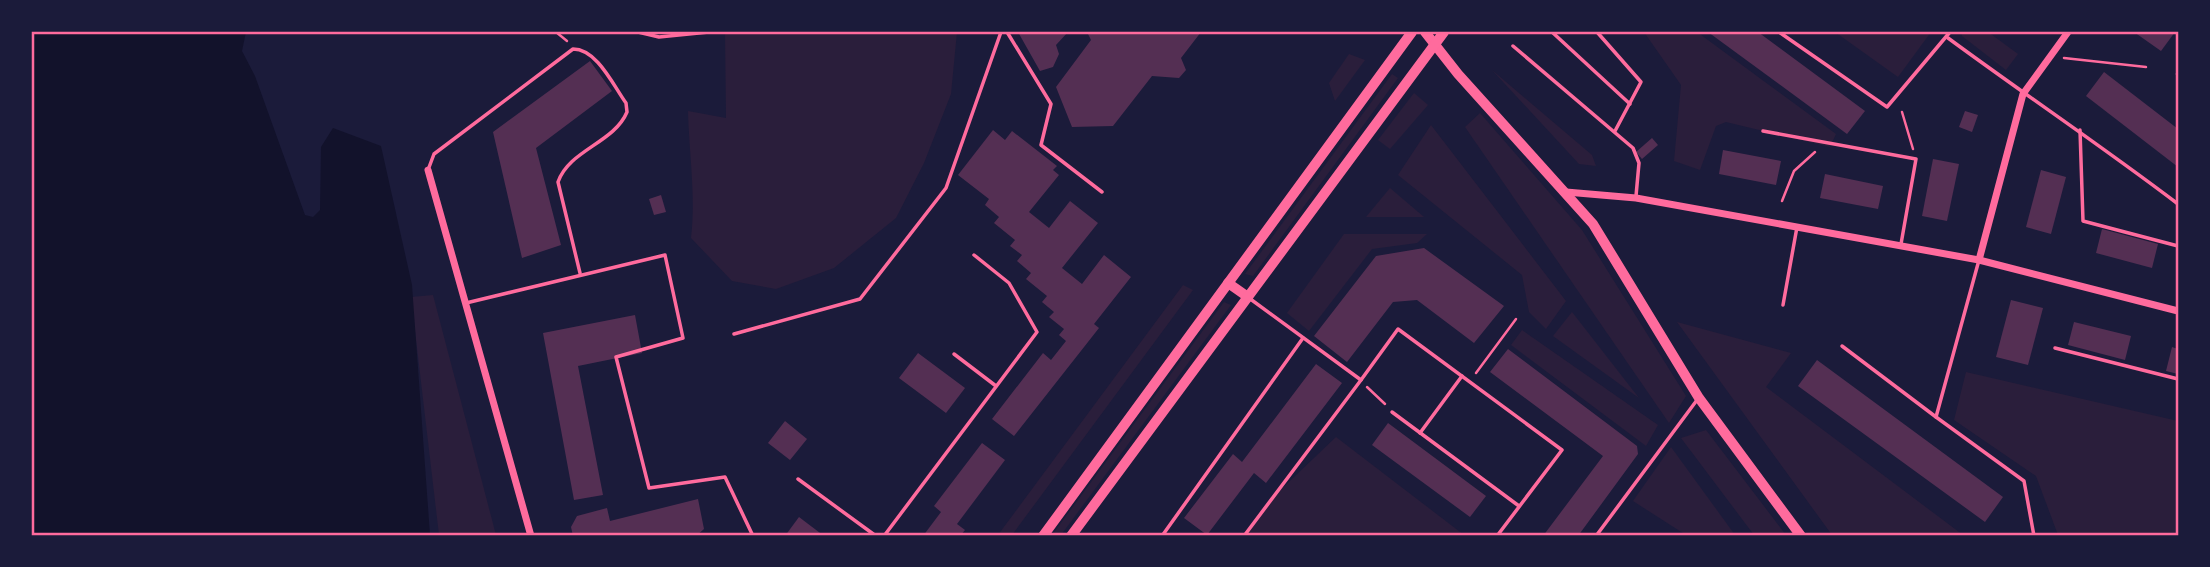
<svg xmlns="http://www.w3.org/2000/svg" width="2210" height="567" font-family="Helvetica,sans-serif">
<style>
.green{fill:#2a1e3b}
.water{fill:#12122b}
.building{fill:#542f53}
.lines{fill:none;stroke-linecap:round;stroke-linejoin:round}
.path{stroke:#ff6b9d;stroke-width:2.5}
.service{stroke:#ff6b9d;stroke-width:3.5}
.minor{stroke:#ff6b9d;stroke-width:7}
.tertiary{stroke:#ff6b9d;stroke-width:10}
.neatline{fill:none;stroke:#ff6b9d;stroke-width:2.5}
</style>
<rect width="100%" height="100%" fill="#1b1b3a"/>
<g class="green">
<path d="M731 32H957L951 94 924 163 896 218 834 268 776 289 732 281 691 238C696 196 689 153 688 111L726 118 725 34Z"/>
<path d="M1644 32H1697L1836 134 1830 147 1726 122 1716 126 1700 170 1674 161 1681 85Z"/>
<path d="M1835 32H1931L1898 77Z"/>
<path d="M1961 32H1988L2018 54 2006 70 1962 36Z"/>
<path d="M1349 54 1365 60 1335 101 1329 83Z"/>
<path d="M1492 70 1592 155 1596 166 1579 164Z"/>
<path d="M1392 74 1398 78 1253 276 1245 274Z"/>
<path d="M1414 93 1428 105 1390 149 1378 140Z"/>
<path d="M1480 113 1582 230 1686 396 1669 423 1465 127Z"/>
<path d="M1431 125 1566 301 1546 329 1529 312 1522 275 1398 175Z"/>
<path d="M1390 188 1424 217H1366Z"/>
<path d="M1344 234H1427L1417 243 1372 249 1309 331 1287 313Z"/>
<path d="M1183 285 1193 290 1012 535H998Z"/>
<path d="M433 295 496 535H439L411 297Z"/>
<path d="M1224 302 1231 305 1061 535H1052Z"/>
<path d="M1572 312 1639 398 1553 336Z"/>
<path d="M1677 322 1791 353 1766 387 1963 535H1832Z"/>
<path d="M1522 330 1658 425 1646 446 1511 345Z"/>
<path d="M1966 372 2178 421V535H2058L2036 476 1954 420Z"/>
<path d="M1706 430 1786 535H1754L1681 438Z"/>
<path d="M1336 437 1464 535 1244 536 1270 500Z"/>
<path d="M1671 447 1735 535H1686L1633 501Z"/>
</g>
<path class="water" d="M32 32H246L242 51 255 76 305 215 313 217 320 210 321 147 333 128 381 146 412 285 430 535H32Z"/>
<g class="building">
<path d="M1018 32H1068L1056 45 1059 54 1053 67 1040 71Z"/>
<path d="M1087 32H1201L1181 58 1186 70 1179 78 1152 76 1113 126 1072 127 1056 87 1091 40Z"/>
<path d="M1708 32H1758L1865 111 1847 134Z"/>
<path d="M2134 32H2175L2161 51Z"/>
<path d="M590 61 612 91 536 148 561 245 522 258 493 132Z"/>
<path d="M2104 72 2178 129V167L2086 96Z"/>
<path d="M1965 111 1978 115 1972 132 1959 127Z"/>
<path d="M993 130 1005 140 1012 131 1057 166 1053 170 1059 175 1029 212 1049 228 1070 201 1098 223 1062 268 1082 284 1104 255 1131 277 1094 324 1099 328 1014 436 992 419 1043 353 1051 360 1066 341 1059 335 1064 329 1049 317 1054 312 1042 302 1047 296 1026 279 1031 273 1017 261 1022 255 1010 246 1015 240 994 223 999 217 985 205 989 199 958 175Z"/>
<path d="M1652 138 1658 145 1642 159 1636 152Z"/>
<path d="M1723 150 1781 161 1776 185 1719 174Z"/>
<path d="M1933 159 1959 164 1947 221 1922 216Z"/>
<path d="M2041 170 2066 177 2051 234 2026 227Z"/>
<path d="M1825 174 1883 186 1878 209 1820 198Z"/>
<path d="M661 195 666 212 654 215 649 199Z"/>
<path d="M2102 229 2158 244 2152 268 2096 253Z"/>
<path d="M1424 248 1504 306 1474 343 1417 300 1393 302 1347 362 1314 336 1376 256Z"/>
<path d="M2011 300 2043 308 2028 365 1996 357Z"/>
<path d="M635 315 642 353 578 366 603 495 574 500 543 333Z"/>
<path d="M2074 322 2131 336 2125 360 2068 345Z"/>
<path d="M2172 347 2178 349V374L2166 371Z"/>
<path d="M1508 349 1637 446 1638 454 1578 536H1543L1603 456 1490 372Z"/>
<path d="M918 353 965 388 946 413 899 378Z"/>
<path d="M1817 360 2003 497 1985 522 1798 386Z"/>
<path d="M1316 364 1342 383 1266 483 1254 473 1207 535 1184 518 1233 454 1242 462Z"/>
<path d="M785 421 807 439 790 460 768 443Z"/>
<path d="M1388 423 1486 496 1470 517 1372 445Z"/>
<path d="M982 443 1005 460 957 524 965 530 960 536H923L941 512 934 506Z"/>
<path d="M698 499 704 529 696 536H573L571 527 577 516 607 508 610 521Z"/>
<path d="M799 517 824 536H785Z"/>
</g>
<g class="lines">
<g class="path">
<path d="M556 32 567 41"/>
<path d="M2064 58 2146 67"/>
<path d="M2177 74 2178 77"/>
<path d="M1902 112 1913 149"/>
<path d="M1782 201 1794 171 1815 152"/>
<path d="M1476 373 1516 319"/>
<path d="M1367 387 1385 404"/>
</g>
<g class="service">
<path d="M638 32 659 37 709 32"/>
<path d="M1007 32 1051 104 1041 145 1102 192"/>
<path d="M1552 32 1630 104"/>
<path d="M1597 32 1641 82 1615 131"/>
<path d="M1779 32 1887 107 1950 32"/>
<path d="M1948 38C2024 94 2103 147 2178 204"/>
<path d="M1513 46 1633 148 1639 163 1636 196"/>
<path d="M2080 130 2083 221 2178 246"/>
<path d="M1763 131 1916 159 1901 244"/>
<path d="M428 170 434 154 573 49C597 49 613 85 626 103L627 112C614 143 569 150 558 182L580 273"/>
<path d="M1979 260 1936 417 2024 481 2034 536"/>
<path d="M466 303 665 255 683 338 616 357 649 488 725 477 753 536"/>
<path d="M1783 305 1797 227"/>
<path d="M734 334 860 299 946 188 1001 32"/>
<path d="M1842 346 1936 417"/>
<path d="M2055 348 2178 379"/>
<path d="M954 354 996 386"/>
<path d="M1361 380 1398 329 1562 450 1497 536"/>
<path d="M1392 412 1519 506"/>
<path d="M1420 433 1462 376"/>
<path d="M798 479 876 536"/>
<path d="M884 536 1037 332 1009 283 974 255"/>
<path d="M1162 536 1303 338"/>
<path d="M1244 536 1361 380 1249 298"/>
<path d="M1596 536 1697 400"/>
</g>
<g class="minor">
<path d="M428 170 531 536"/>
<path d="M1566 192 1636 198 1979 260 2178 311"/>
<path d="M1979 260 2023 94 2068 32"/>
</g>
<g class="tertiary">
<path d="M1425 32 1458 74 1593 224 1699 398 1801 536"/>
<path d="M1228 283 1248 297"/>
<path d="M1043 536 1412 32"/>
<path d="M1071 536 1444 32"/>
</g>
</g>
<rect width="2210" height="567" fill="none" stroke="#1b1b3a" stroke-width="66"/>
<rect x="33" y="33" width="2144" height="501" class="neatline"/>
</svg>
